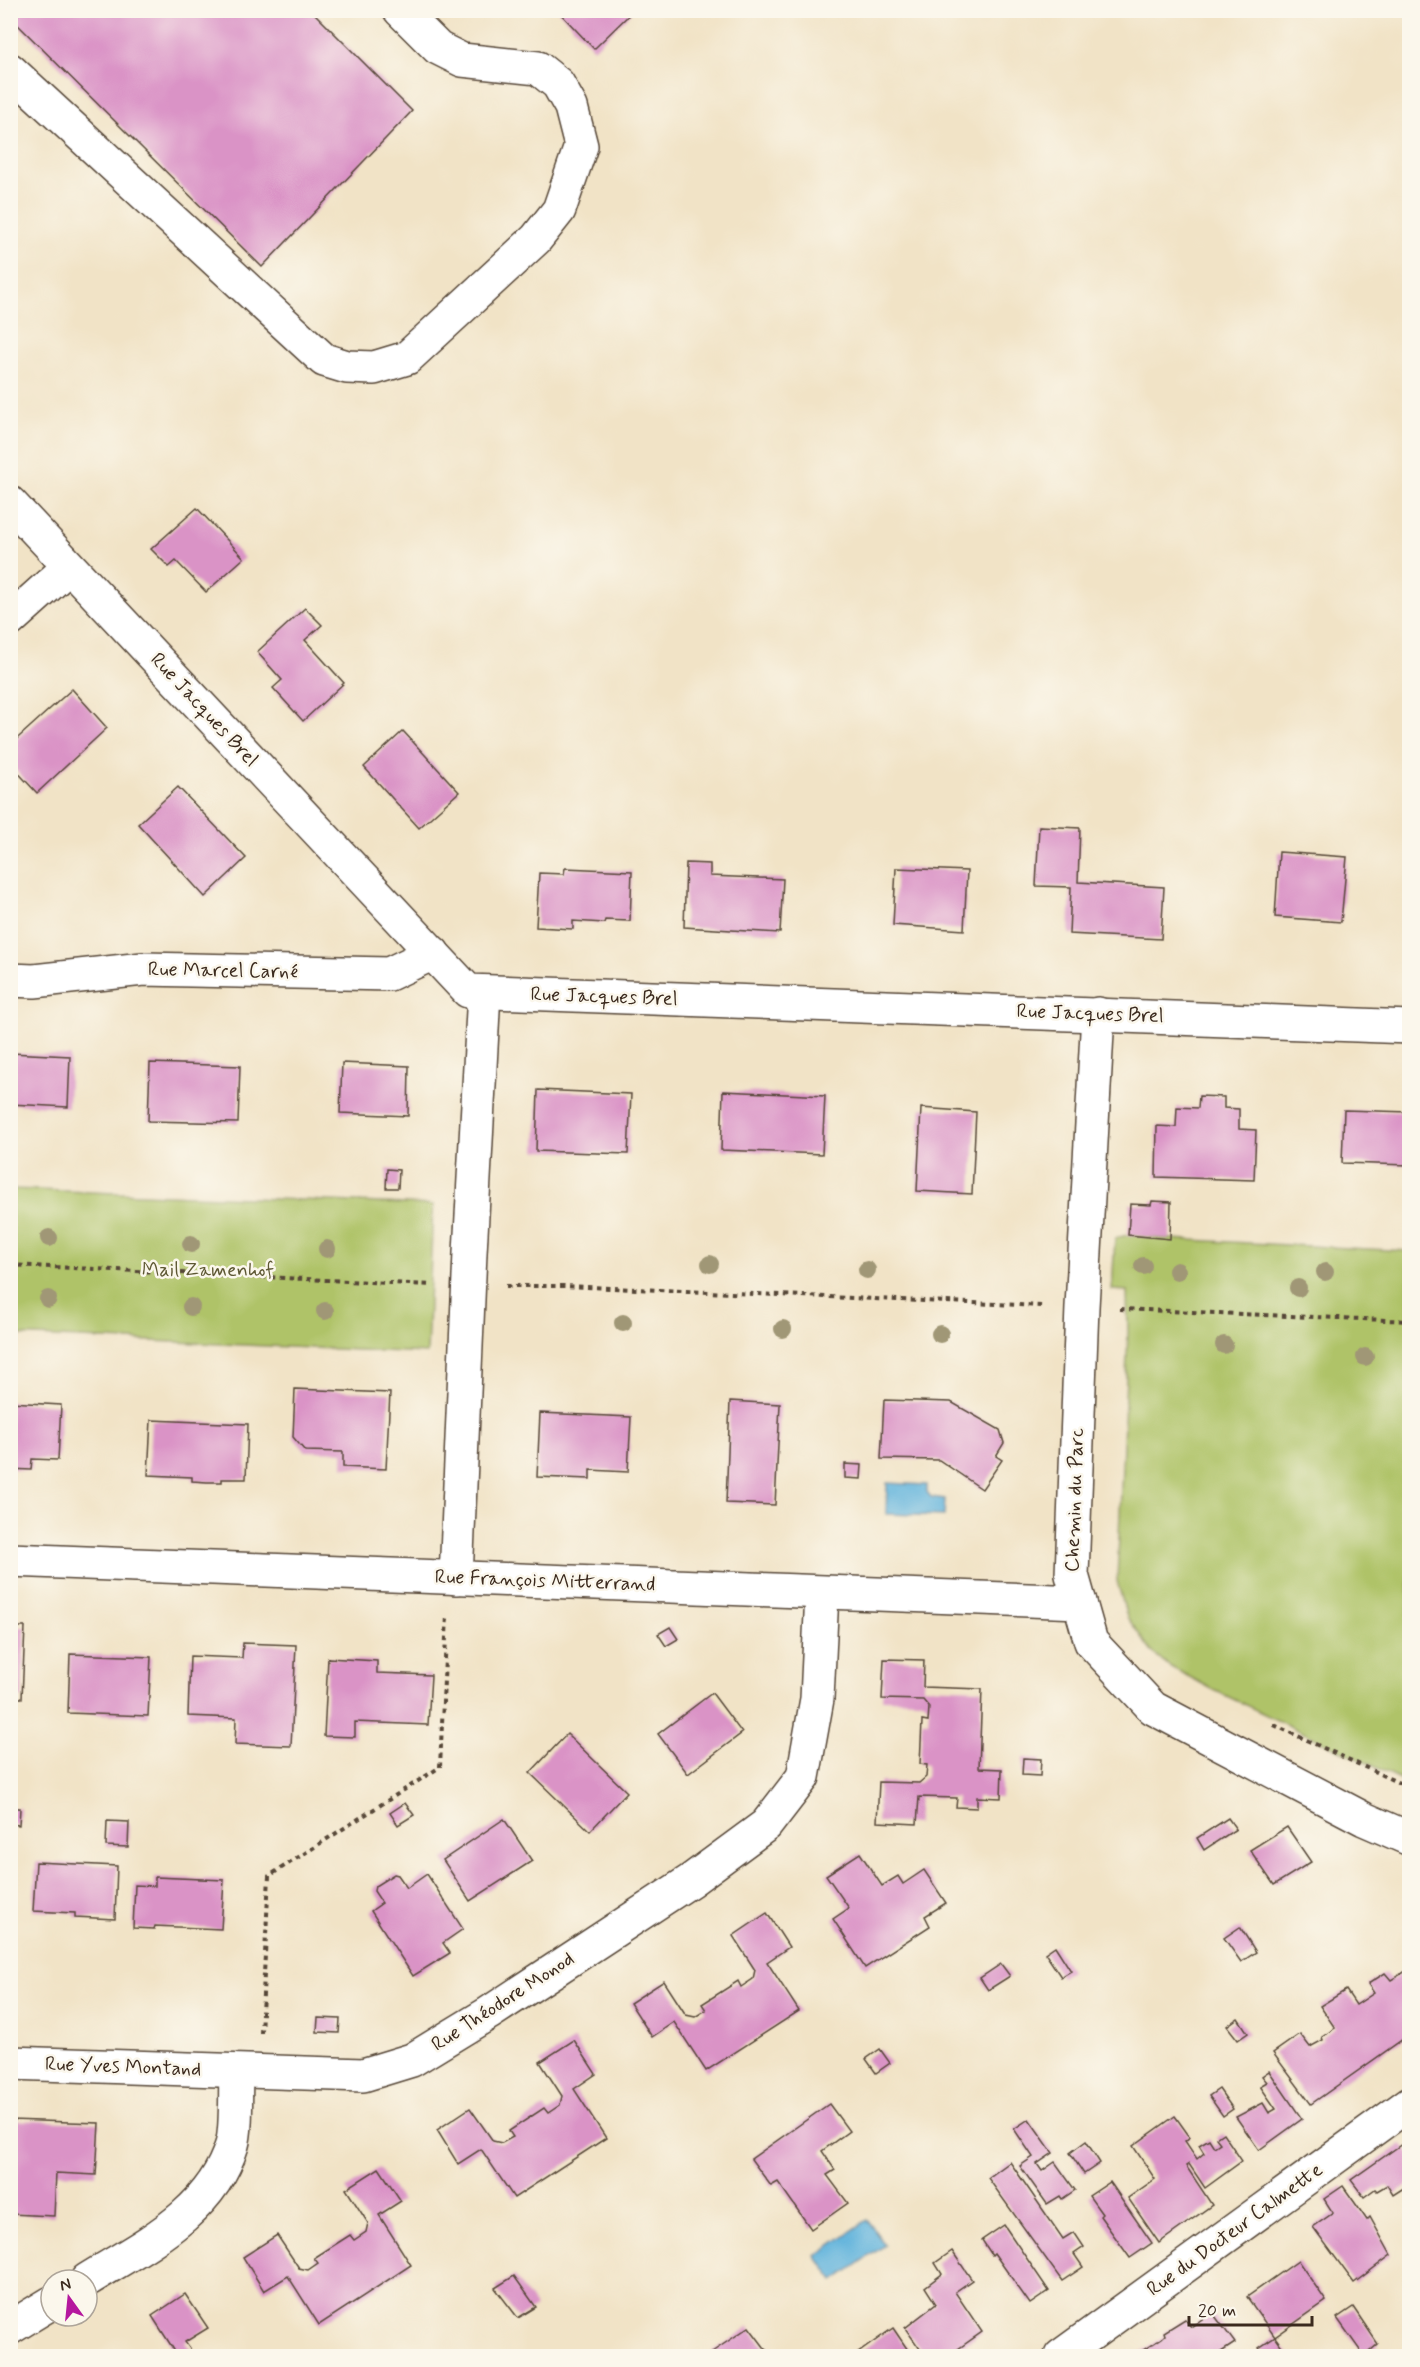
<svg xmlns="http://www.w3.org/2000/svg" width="1420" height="2367" font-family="Mynerve,sans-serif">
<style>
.green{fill:#afc367;stroke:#757642;stroke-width:1.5}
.water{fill:#61b3dc;stroke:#4e6e7d;stroke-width:1.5}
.building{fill:#da93c6}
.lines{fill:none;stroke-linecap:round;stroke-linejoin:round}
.minor-casing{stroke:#564637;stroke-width:36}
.path{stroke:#564637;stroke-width:4;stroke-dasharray:4.5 4.5;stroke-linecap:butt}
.minor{stroke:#fff;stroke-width:33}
.tree{fill:#a09776}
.labels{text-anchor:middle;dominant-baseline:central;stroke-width:5;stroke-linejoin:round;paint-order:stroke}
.street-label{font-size:20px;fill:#3b2a1e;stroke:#fbf7ec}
.park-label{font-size:20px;fill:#5e5834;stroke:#fbf7ec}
</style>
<rect width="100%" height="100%" fill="#fbf7ec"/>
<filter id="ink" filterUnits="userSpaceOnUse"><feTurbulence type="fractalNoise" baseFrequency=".0167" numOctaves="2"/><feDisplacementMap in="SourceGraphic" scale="12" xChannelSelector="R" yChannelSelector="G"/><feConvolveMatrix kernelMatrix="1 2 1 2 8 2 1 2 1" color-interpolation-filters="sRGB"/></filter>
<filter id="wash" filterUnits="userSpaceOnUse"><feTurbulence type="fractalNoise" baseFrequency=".008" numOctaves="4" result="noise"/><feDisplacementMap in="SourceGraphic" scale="24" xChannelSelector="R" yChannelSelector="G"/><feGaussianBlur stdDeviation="1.35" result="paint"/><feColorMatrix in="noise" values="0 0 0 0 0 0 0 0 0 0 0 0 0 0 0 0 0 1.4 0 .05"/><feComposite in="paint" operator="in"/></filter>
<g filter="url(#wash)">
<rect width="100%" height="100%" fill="#f1e3c6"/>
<g class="green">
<path d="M11 1189 433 1205 427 1353 11 1335Z"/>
<path d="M1128 1235 1150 1236V1238L1409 1251V1783L1214 1690 1169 1666 1151 1651 1127 1617 1117 1581 1128 1332 1127 1291 1112 1290 1115 1238Z"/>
</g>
<g class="water">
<path d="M887 1483 927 1485V1492L931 1497 945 1499 944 1516 886 1514Z"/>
<path d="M867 2220 885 2245 834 2281 816 2256Z"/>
</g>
<g id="blocks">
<g class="building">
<path d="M10 10H311L412 111 262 267 10 17Z"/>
<path d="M557 10H634L594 49Z"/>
<path d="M197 508 244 558 206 592 176 561 169 567 151 549Z"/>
<path d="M305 608 322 625 305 640 344 683 303 721 273 688 282 680 257 652Z"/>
<path d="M72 689 107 728 37 793 10 764V745Z"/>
<path d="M403 731 459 792 419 828 364 767Z"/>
<path d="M178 787 246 858 205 897 138 824Z"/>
<path d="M1039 826 1080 828 1078 882 1164 887 1161 939 1069 934 1071 887 1036 886Z"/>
<path d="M1279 852 1347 857 1341 922 1275 917Z"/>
<path d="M686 863 710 864V876L783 879 780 933 684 927Z"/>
<path d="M565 868 632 871 630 921 605 920 604 923 573 921V929L536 927 539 873 564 874Z"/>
<path d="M896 868 967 871 964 930 893 925Z"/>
<path d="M10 1053 70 1056 68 1107 10 1104Z"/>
<path d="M150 1063 240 1066 238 1123 148 1121Z"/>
<path d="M342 1063 409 1066 408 1116 340 1113Z"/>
<path d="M538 1090 631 1094 628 1154 536 1151Z"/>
<path d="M723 1091 825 1096 822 1154 721 1150Z"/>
<path d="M1199 1096 1224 1097V1108L1239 1109V1129L1256 1130 1254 1180 1156 1177 1157 1126 1176 1127 1177 1107 1198 1108Z"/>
<path d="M921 1108 976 1112 972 1194 917 1191Z"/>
<path d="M1344 1110 1410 1112V1165L1342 1163Z"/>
<path d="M387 1169 399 1170 398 1188H386Z"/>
<path d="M1152 1201 1171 1202 1170 1239 1128 1235 1130 1204 1151 1205Z"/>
<path d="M295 1389 390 1393 386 1469 343 1467V1452L305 1451 293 1437Z"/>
<path d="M884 1400 951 1402 1000 1430 1004 1443 996 1456 1002 1460 982 1489 939 1460 881 1459Z"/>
<path d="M730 1401 780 1404 775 1505 726 1503Z"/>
<path d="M10 1402 61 1405 58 1460 32 1459 31 1470 10 1469Z"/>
<path d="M540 1413 631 1417 628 1472 590 1470V1479L537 1477Z"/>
<path d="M151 1420 248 1424 246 1479H222V1482H207L192 1481V1477L148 1475Z"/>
<path d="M845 1464 862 1465 861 1479 845 1478Z"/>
<path d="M10 1627H25L22 1698H10Z"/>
<path d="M670 1627 678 1639 666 1646 658 1634Z"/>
<path d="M243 1643 296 1645 291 1746 235 1744 236 1718 188 1716 190 1656 242 1658Z"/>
<path d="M70 1654 151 1657 148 1716 68 1713Z"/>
<path d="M328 1658 377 1661V1673L431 1675 428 1725 355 1722V1737L324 1736Z"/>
<path d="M884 1659 924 1660 923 1687 982 1689 979 1768 1002 1769 1001 1798 977 1797V1808L956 1807 957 1798 919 1797 917 1824 877 1822 879 1782 919 1783 926 1777 927 1765 920 1764 922 1721 928 1722 929 1707 923 1700 882 1699Z"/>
<path d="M712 1693 742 1733 688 1774 658 1734Z"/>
<path d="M567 1734 627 1792 590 1831 530 1773Z"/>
<path d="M1023 1758 1041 1759 1040 1776 1022 1775Z"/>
<path d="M405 1803 414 1815 398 1825 390 1813Z"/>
<path d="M10 1808H20L19 1825 10 1824Z"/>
<path d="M1228 1818 1236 1829 1204 1850 1197 1838Z"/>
<path d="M504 1819 532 1861 470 1901 443 1860Z"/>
<path d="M107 1821 129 1822 128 1847 106 1846Z"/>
<path d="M1287 1827 1311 1862 1274 1885 1250 1850Z"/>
<path d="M860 1853 882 1886 898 1876 903 1884 924 1870 946 1903 925 1916 930 1926 865 1968 833 1919 849 1908 826 1875Z"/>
<path d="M36 1862 117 1866 115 1919 75 1917V1913L33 1911Z"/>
<path d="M394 1874 398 1875 407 1888 427 1874 463 1929 443 1943 450 1953 413 1976 371 1911 382 1903 374 1891 375 1886Z"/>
<path d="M155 1877 224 1880 221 1929 155 1926 154 1929 133 1928 135 1885 155 1886Z"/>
<path d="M767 1913 789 1947 767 1962 799 2011 706 2071 674 2022 652 2037 630 2003 664 1981 686 2015 695 2017 706 2010 702 2004 738 1981 741 1987 753 1979 755 1970 733 1936Z"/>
<path d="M1240 1927 1256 1952 1241 1962 1224 1938Z"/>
<path d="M1055 1946 1071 1971 1061 1977 1045 1953Z"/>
<path d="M1001 1964 1010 1976 988 1990 980 1978Z"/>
<path d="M1406 1971 1410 1975V2034L1311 2104 1273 2053 1300 2034 1310 2047 1323 2040 1322 2037 1335 2028 1320 2006 1346 1990 1356 2005 1374 1993 1368 1984 1385 1973 1391 1980Z"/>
<path d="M318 2018 340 2019 339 2033 317 2032Z"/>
<path d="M1238 2018 1248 2033 1238 2040 1227 2026Z"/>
<path d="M574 2040 596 2074 574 2089 606 2138 514 2198 481 2149 458 2164 437 2130 470 2108 493 2141 502 2143 513 2137 509 2131 544 2108 548 2113 560 2105 562 2096 540 2062Z"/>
<path d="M880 2049 890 2063 876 2073 866 2059Z"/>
<path d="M1269 2071 1302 2119 1259 2150 1236 2117 1263 2103 1269 2113 1276 2109 1260 2086 1267 2082 1262 2076Z"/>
<path d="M1219 2089 1233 2109 1223 2116 1209 2096Z"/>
<path d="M829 2104 849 2131 822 2151 835 2170 827 2175 848 2203 811 2229 778 2182 771 2186 751 2159Z"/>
<path d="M1175 2116 1190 2137 1185 2141 1197 2159 1204 2153 1199 2145 1209 2139 1214 2147 1220 2143 1216 2138 1223 2133 1242 2161 1205 2188 1189 2164 1186 2166 1212 2205 1159 2243 1128 2198 1155 2179 1133 2146Z"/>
<path d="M1029 2119 1053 2153 1037 2164 1042 2171 1055 2162 1075 2190 1062 2199 1060 2196 1047 2204 1020 2166 1033 2157 1014 2129Z"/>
<path d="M10 2120 99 2123 96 2175 56 2173 54 2216 10 2214Z"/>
<path d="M1086 2141 1100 2163 1084 2174 1070 2153Z"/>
<path d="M1402 2144 1410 2155V2184L1393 2195 1387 2185 1377 2191 1375 2189 1364 2197 1351 2180Z"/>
<path d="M1010 2162 1063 2239 1074 2232 1084 2247 1074 2254 1083 2267 1062 2281 988 2178Z"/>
<path d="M379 2168 401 2201 379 2215 411 2265 319 2325 288 2276 264 2291 243 2257 277 2235 299 2268 308 2270 318 2263 314 2258 350 2235 354 2240 366 2232 368 2223 346 2189Z"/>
<path d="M1110 2182 1152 2243 1130 2258 1100 2216 1102 2214 1089 2196Z"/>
<path d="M1343 2186 1367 2220 1370 2217 1391 2255 1354 2283 1313 2227 1333 2213 1324 2199Z"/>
<path d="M1004 2225 1049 2291 1030 2304 994 2253 992 2255 982 2240Z"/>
<path d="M952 2251 972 2280 955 2292 982 2332 948 2356H925L905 2328 936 2304 925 2287 942 2274 935 2263Z"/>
<path d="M1298 2261 1326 2301 1275 2337 1289 2356H1266L1259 2348 1275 2337 1247 2297Z"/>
<path d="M514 2276 536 2307 518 2318 495 2288Z"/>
<path d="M185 2294 208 2328 185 2342 195 2356H173L174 2350 152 2316Z"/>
<path d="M1353 2307 1378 2344 1364 2356 1337 2318Z"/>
<path d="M1212 2312 1235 2343 1218 2354 1221 2356H1134L1162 2338 1165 2335 1164 2332 1185 2319 1191 2327Z"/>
<path d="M749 2327 771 2356H716L712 2352Z"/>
<path d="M893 2328 912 2356H854Z"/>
</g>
</g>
</g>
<g filter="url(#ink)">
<use href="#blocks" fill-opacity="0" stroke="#564637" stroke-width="1.5"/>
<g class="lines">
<defs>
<g id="minor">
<path d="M10 70 324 360 347 367 374 368 407 358 536 239 559 210 581 146 571 107 558 84 538 68 462 60 438 48 400 10"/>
<path d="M10 503 468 991 1410 1027"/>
<path d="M10 620 69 567"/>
<path d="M10 980 34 981 143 969 389 974 433 953"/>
<path d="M1098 1014 1082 1307 1072 1575 1091 1642 1153 1708 1364 1819 1410 1839"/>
<path d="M10 1560 1080 1602"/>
<path d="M456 1578 470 1253 484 992"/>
<path d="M10 2063 363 2075 412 2060 489 2013 690 1881 766 1825 803 1777 817 1699 822 1593"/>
<path d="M87 2280C143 2245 211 2214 232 2145 237 2128 235 2092 236 2072"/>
<path d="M10 2328 51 2303"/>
<path d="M1061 2356 1410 2103"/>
</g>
</defs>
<use href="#minor" class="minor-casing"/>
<g class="path">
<path d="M10 1265 432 1285"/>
<path d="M506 1286H563L1044 1306"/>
<path d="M1120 1309 1410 1321"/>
<path d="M1274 1725 1410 1788"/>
<path d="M261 2033 269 1876 440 1767 447 1615"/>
</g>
<use href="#minor" class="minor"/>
</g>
<g class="tree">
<circle cx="49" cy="1238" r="9"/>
<circle cx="191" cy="1244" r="9"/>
<circle cx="327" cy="1249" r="9"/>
<circle cx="710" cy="1264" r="9"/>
<circle cx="1143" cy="1266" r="9"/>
<circle cx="867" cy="1270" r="9"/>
<circle cx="1177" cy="1271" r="9"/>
<circle cx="1325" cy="1272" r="9"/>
<circle cx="1298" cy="1288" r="9"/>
<circle cx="48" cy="1299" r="9"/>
<circle cx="191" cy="1307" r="9"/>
<circle cx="325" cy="1311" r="9"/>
<circle cx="623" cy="1323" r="9"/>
<circle cx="783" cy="1329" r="9"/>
<circle cx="940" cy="1334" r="9"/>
<circle cx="1224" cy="1345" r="9"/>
<circle cx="1365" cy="1357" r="9"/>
</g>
</g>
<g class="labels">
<g class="street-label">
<text transform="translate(204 710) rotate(47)">Rue Jacques Brel</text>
<text transform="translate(223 971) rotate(1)">Rue Marcel Carné</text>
<text transform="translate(604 997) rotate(2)">Rue Jacques Brel</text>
<text transform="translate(1090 1014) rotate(2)">Rue Jacques Brel</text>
<text transform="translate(1075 1500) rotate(-88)">Chemin du Parc</text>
<text transform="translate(545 1581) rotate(2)">Rue François Mitterrand</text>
<text transform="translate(503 2002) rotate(-33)">Rue Théodore Monod</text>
<text transform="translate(123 2067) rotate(2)">Rue Yves Montand</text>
<text transform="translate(1235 2230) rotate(-36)">Rue du Docteur Calmette</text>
</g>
<g class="park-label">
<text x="208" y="1270">Mail Zamenhof</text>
</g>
</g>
<rect width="1420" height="2367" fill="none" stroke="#fbf7ec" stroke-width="36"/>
<g transform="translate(69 2298) rotate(345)"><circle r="28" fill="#fbf7ec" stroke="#aea59a" stroke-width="1.5"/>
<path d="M0-4.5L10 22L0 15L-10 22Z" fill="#b5179e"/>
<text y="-9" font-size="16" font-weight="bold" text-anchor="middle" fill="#3b2a1e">N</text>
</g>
<path d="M1189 2316v9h123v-9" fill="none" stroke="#3b2a1e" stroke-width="3"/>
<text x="1198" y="2316" font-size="18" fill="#3b2a1e" stroke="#fbf7ec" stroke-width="4.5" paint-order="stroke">20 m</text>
</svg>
